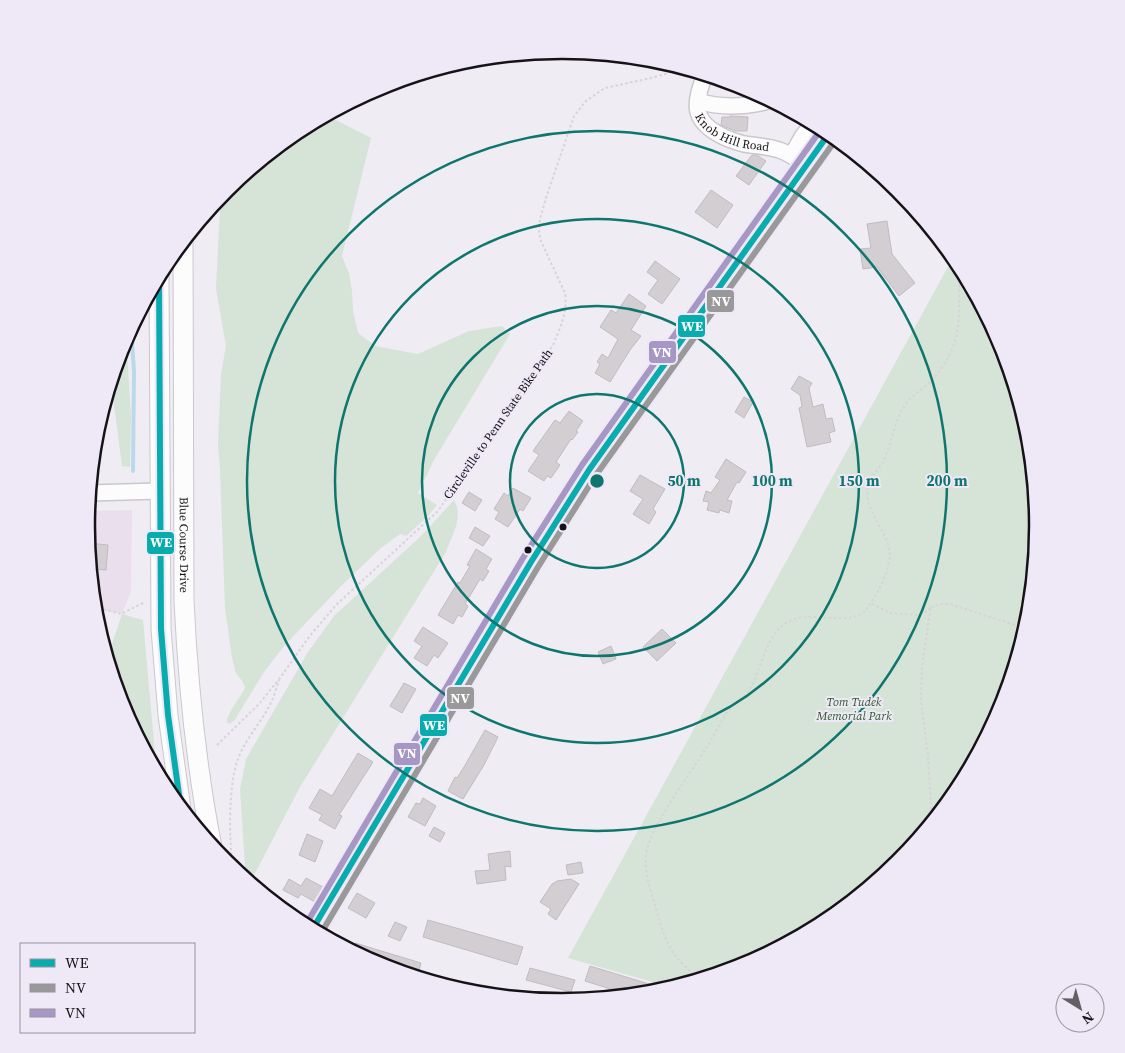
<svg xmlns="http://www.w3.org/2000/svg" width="1125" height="1053" font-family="'Source Serif 4',serif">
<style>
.commercial{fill:#eadfec}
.green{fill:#d6e3d7}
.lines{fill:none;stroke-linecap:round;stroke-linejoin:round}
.stream{stroke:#badaeb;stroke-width:4}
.building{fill:#d2ced2;stroke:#c0bcc1}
.minor-casing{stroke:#cac7cd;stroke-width:18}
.major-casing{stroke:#cac7cd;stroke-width:21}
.path{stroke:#d6d4d6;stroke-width:2;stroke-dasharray:2.5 2.5;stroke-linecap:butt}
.minor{stroke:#fdfcfd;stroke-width:15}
.major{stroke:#fdfcfd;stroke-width:19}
.bus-1-casing{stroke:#efe8f7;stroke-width:10}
.bus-2-casing{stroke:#efe8f7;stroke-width:10}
.bus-3-casing{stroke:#efe8f7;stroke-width:10}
.bus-1{stroke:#08acae;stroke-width:6}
.bus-2{stroke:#999;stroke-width:6}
.bus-3{stroke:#a797c5;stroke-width:6}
.ring{fill:none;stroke:#0f766e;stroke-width:2.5}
.bus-dot{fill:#161318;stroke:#efe8f7;stroke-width:2}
.labels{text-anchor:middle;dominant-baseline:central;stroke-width:4;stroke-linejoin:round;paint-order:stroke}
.street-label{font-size:12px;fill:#161318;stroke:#efe8f7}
.park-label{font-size:12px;font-style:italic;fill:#2f5a2c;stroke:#efe8f7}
.rim{fill:none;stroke:#161318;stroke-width:2.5}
.centre{fill:#0f766e;stroke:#efe8f7;stroke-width:2.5}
.ring-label{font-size:15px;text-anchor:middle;font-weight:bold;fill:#0f766e;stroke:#efe8f7;stroke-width:4;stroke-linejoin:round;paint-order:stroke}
.line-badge{stroke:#efe8f7;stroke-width:2}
.badge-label{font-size:14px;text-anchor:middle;font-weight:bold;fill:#fff}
</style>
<rect width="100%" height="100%" fill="#efecf4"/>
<path class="commercial" d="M132 510 131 591 122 614 94 608 86 526 88 511Z"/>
<g class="green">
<path d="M326 115 371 138 342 256 349 273 352 291 353 311 358 333 375 346 418 354 469 331 502 326 510 334 434 460 418 493 437 505 427 517 406 536 400 534 381 548 341 586 284 646 264 672 234 721 229 724 227 722C227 713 240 698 245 688L243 682 236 673 232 658 225 608 220 470 218 444 221 374 226 346 216 289 220 208 219 198 226 189 298 130Z"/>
<path d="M954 256 959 262 1003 344 1030 434 1039 527 1030 620 1003 709 959 791 899 864 827 923 745 967 674 988 568 958Z"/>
<path d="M126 337 131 416 130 467 122 466 111 382 122 344Z"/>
<path d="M454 500C464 517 452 535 446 552L300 787 250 883 246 881 240 789 246 759 308 652 334 616 421 536Z"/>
<path d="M122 614 143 620 156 765 153 767 122 709 107 659Z"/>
</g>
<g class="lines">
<path class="stream" d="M131 328 134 371 133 471"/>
</g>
<g class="building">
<path d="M730 116 748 117 747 131H735L721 125 722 117H730Z"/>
<path d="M752 155H757L766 161 749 185 736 176Z"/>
<path d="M711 190 733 205 717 228 695 212Z"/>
<path d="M887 221 892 254 915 283 899 296 877 267 863 269 860 249 871 248 867 224Z"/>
<path d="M655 261 680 279 662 304 648 294 658 280 647 272Z"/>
<path d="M629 294 646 306 631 330 641 336 630 350 610 382 595 373 600 364 597 362 602 354 608 358 618 339 600 327 611 310 616 313Z"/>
<path d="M799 376 812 383 809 388 813 407 823 404 826 419 832 418 835 431 829 433 831 442 807 447 799 408 802 407 800 395 791 389Z"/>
<path d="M744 397 753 402 744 418 735 412Z"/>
<path d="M569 411 583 421 576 431 578 432 572 440 571 439 556 462 560 465 551 478 547 476 544 481 528 471 539 455 533 451 555 420 560 423Z"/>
<path d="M726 459 746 472 739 483 737 482 727 500 732 501 729 513 720 510 719 513 707 510 709 502 703 501 706 491 711 493 720 480 715 477Z"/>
<path d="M640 475 665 489 653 509 656 512 649 524 633 514 643 499 630 491Z"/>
<path d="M513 488 531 498 523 511 520 509 508 527 495 519 499 512 494 509 504 493 508 496Z"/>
<path d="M469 492 482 500 475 511 462 503Z"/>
<path d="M475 527 490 536 483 546 469 538Z"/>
<path d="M88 543 108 545 106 570 90 569Z"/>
<path d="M476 549 492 559 486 569 489 571 483 581 480 579 465 604 468 606 462 617 458 615 453 624 438 615 458 582 460 583 470 566 467 565Z"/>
<path d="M423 627 448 643 438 658 434 655 427 666 414 658 422 646 414 641Z"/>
<path d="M662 629 676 643 657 661 643 647Z"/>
<path d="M611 646 616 659 603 664 598 652Z"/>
<path d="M404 683 416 689 402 713 390 706Z"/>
<path d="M485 730 498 737 484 765 463 799 448 791 455 777 457 778 464 767Z"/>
<path d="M358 753 373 762 339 815 342 816 335 829 319 820 322 815 309 808 320 789 332 796Z"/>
<path d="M423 798 436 806 425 826 408 817 416 803 420 804Z"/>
<path d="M434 827 445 833 440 842 429 836Z"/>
<path d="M307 834 323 841 315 862 299 855Z"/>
<path d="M510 851 511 867 505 866 506 880 477 884 475 871 490 870 488 854Z"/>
<path d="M581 862 583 873 568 875 566 865Z"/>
<path d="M306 878 323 887 315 902 301 894 298 898 283 890 289 879 301 886Z"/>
<path d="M571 879 579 884 556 920 548 914 551 909 540 902 552 884 557 881Z"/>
<path d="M357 893 375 903 366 918 348 908Z"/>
<path d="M428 920 523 947 517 965 423 937Z"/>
<path d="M395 922 407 927 400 941 388 936Z"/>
<path d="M355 943 421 963 417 978 380 967 353 952Z"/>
<path d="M590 966 669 990 655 994 633 996 585 981Z"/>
<path d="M530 968 575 980 571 992 526 980Z"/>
</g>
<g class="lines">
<defs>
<g id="minor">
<path id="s1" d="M705 74C701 85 695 101 698 112 703 130 728 140 744 144 756 146 767 146 779 150 789 153 797 159 805 165"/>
<path d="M698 101C720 108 743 107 765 102"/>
<path d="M792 155 802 137 813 123"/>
<path d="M89 493 160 491"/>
<path d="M312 931 531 562 589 470 830 132"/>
</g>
<g id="major">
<path id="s2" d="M183 241 184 601C188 684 196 766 212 847"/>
<path d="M159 275 161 629 168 715 181 809"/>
</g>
</defs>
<use href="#minor" class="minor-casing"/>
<use href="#major" class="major-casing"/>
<g class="path">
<path d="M872 604 890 613 918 615 924 613 931 607 922 666 921 701 928 755 932 824"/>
<path d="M94 607 121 614 145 602"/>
<path d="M931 607 940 604H950L1027 629"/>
<path d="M217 745 259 704 280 678 309 637 336 605 438 511 553 345C560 328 568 312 565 293L540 239 539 230 540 219 546 198 574 116 586 101 605 88 651 78 665 74 680 67"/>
<path d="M233 870C229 841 228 785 238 759 244 742 257 727 266 712 272 702 276 691 279 680"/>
<path d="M738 969 747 966"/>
<path d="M702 980C673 960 666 944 657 912 652 894 644 874 646 855 649 827 690 775 706 748 713 737 719 725 726 714 732 705 742 700 748 692 762 671 764 637 786 623 809 607 854 631 869 606 879 591 893 566 889 548 884 526 861 507 869 482 872 473 881 468 884 460 893 440 894 416 910 399 916 393 923 388 930 382 939 373 947 361 952 349 964 322 956 294 961 266"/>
</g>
<use href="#minor" class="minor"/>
<use href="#major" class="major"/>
<defs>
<g id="bus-1">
<path d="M159 275 161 629 168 715 181 809"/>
<path d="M312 930 531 562 589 470 830 132"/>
</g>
<path id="bus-2" d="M320 935 538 567 596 475 837 138"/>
<path id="bus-3" d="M305 926 523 558 582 465 822 128"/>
</defs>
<use href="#bus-1" class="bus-1-casing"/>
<use href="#bus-2" class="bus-2-casing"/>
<use href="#bus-3" class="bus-3-casing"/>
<use href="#bus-1" class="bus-1"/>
<use href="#bus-2" class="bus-2"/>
<use href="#bus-3" class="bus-3"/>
</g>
<g class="ring">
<circle cx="597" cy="481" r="87"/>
<circle cx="597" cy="481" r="175"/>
<circle cx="597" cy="481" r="262"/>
<circle cx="597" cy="481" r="350"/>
</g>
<g class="bus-dot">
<circle cx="563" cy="527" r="4.5"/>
<circle cx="528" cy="550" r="4.5"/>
</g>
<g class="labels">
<g class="street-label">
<text stroke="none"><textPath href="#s1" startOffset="82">Knob Hill Road</textPath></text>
<text transform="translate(498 424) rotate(-55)">Circleville to Penn State Bike Path</text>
<text stroke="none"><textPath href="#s2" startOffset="304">Blue Course Drive</textPath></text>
</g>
<g class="park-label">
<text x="854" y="702">Tom Tudek<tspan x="854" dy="14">Memorial Park</tspan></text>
</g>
</g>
<path d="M0 0H1125V1053H0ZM95 526a467 467 0 1 1 934 0a467 467 0 1 1-934 0Z" fill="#efe8f7" fill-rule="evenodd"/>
<path class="rim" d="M95 526a467 467 0 1 1 934 0a467 467 0 1 1-934 0Z"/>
<circle cx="597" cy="481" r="8" class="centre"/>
<g class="ring-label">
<text x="684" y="486">50 m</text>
<text x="772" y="486">100 m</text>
<text x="859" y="486">150 m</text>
<text x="947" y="486">200 m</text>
</g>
<g class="line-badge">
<rect x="706" y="289" width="29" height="24" rx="5" fill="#999"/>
<rect x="677" y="314" width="29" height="24" rx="5" fill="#08acae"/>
<rect x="648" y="340" width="29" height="24" rx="5" fill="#a797c5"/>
<rect x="146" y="531" width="29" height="24" rx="5" fill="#08acae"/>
<rect x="446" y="686" width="29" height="24" rx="5" fill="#999"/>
<rect x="419" y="713" width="29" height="24" rx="5" fill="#08acae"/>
<rect x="393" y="742" width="28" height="24" rx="5" fill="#a797c5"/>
</g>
<g class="badge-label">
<text x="721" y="306">NV</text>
<text x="692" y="331">WE</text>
<text x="662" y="357">VN</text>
<text x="161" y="547">WE</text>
<text x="460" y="703">NV</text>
<text x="434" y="730">WE</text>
<text x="407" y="758">VN</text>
</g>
<rect x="20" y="943" width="175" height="90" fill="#efe8f7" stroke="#98939e"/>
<rect x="30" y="959" width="25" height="8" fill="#08acae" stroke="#98939e"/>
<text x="65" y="968" font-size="15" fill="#161318">WE</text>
<rect x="30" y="984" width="25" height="8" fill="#999999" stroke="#98939e"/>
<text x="65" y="993" font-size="15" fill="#161318">NV</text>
<rect x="30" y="1009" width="25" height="8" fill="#a797c5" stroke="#98939e"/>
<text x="65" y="1018" font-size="15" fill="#161318">VN</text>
<g transform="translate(1080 1008) rotate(143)"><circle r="24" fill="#efe8f7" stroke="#98939e"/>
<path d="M0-4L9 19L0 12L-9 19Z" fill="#625f65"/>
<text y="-8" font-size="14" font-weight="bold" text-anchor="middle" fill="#161318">N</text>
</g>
</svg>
